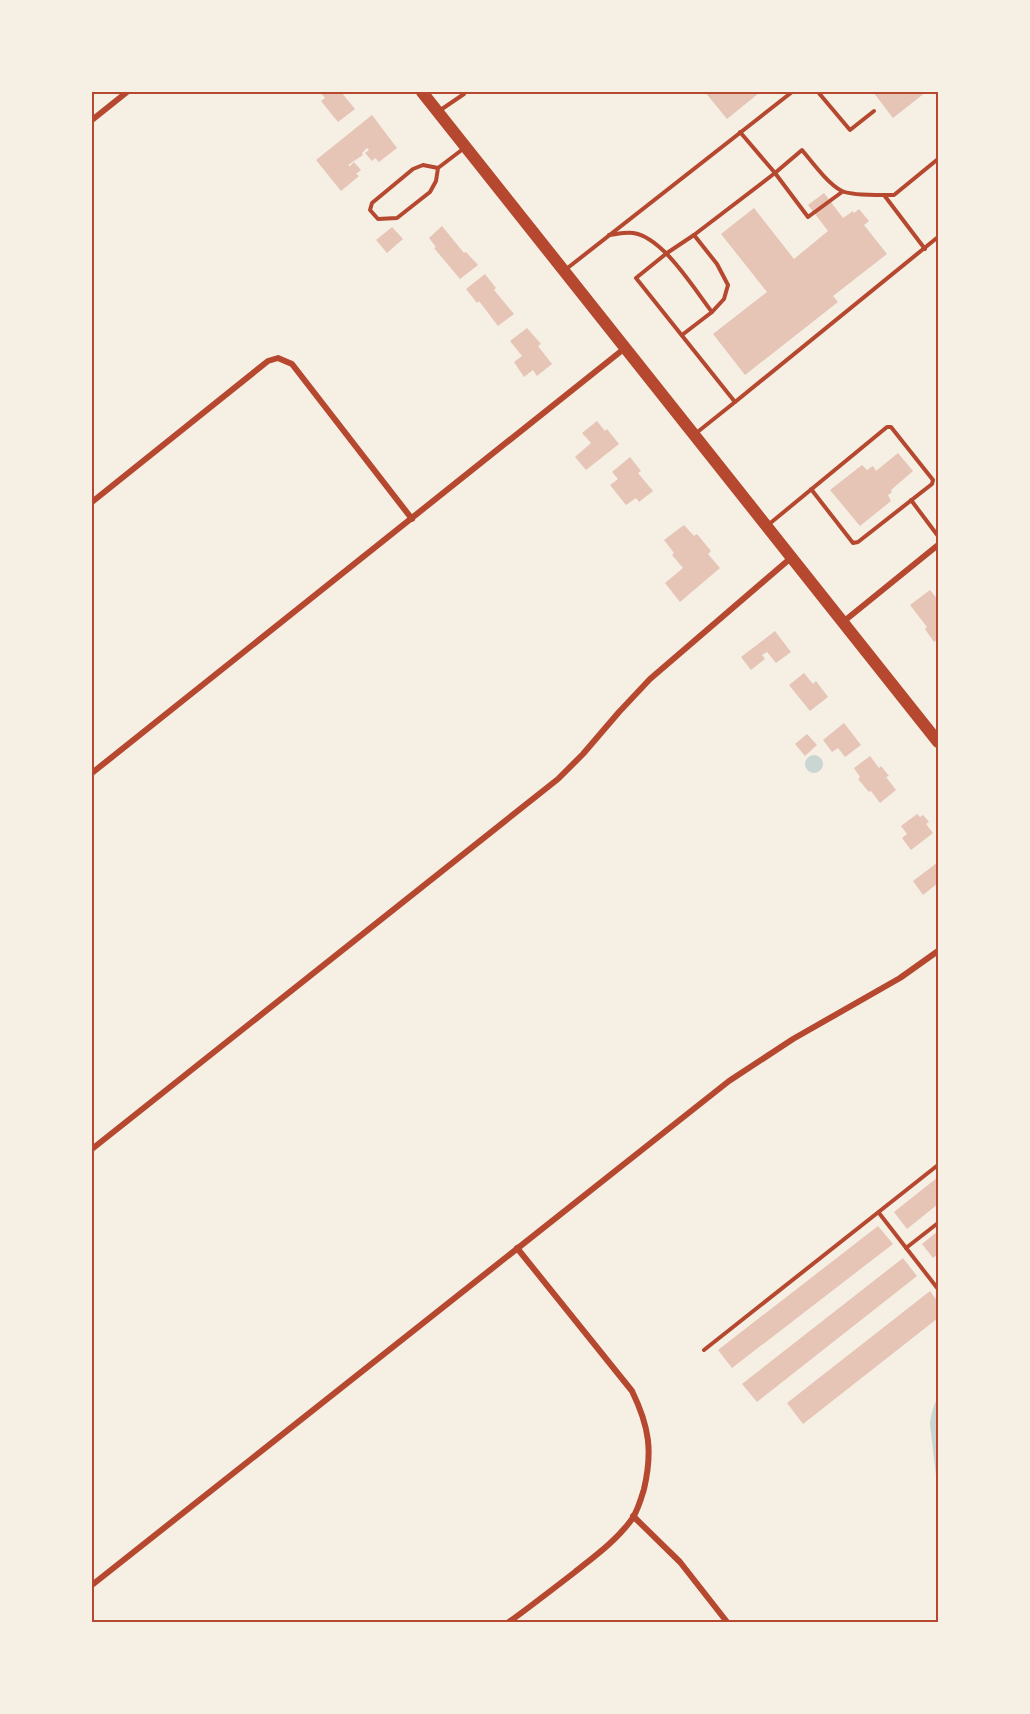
<svg xmlns="http://www.w3.org/2000/svg" width="1030" height="1714" font-family="'Work Sans',sans-serif">
<style>
.water{fill:#c9d6d2}
.building{fill:#e6c5b7}
.lines{fill:none;stroke-linecap:round;stroke-linejoin:round}
.service{stroke:#b5482f;stroke-width:4}
.minor{stroke:#b5482f;stroke-width:6}
.primary{stroke:#b5482f;stroke-width:12}
.neatline{fill:none;stroke:#b5482f;stroke-width:2}
</style>
<rect width="100%" height="100%" fill="#f6efe4"/>
<g class="water">
<circle cx="814" cy="764" r="9"/>
<path d="M938 1398V1493L930 1424C931 1415 933 1405 938 1398Z"/>
</g>
<g class="building">
<path d="M320 92H341L355 109 338 122 321 101 325 98Z"/>
<path d="M705 92H757L759 93 727 119Z"/>
<path d="M873 92H926L893 118Z"/>
<path d="M372 115 397 148 379 162 375 158 372 161 365 153 369 150 367 148 362 153 363 155 348 165 350 166 354 162 361 170 356 174 359 176 341 191 316 160Z"/>
<path d="M824 193 843 218 853 211 854 213 859 209 869 221 864 225 887 254 833 296 838 302 745 375 713 334 767 292 721 234 754 208 794 259 828 231 808 205Z"/>
<path d="M442 226 464 253 466 252 478 265 460 279 434 248 436 247 429 238Z"/>
<path d="M392 227 403 239 387 253 376 240Z"/>
<path d="M485 274 496 288 494 290 514 314 498 326 479 301 477 303 466 289Z"/>
<path d="M527 328 541 344 538 346 552 364 537 376 533 370 524 377 514 362 522 356 510 341Z"/>
<path d="M597 421 605 431 607 429 619 444 586 470 575 457 591 443 582 433Z"/>
<path d="M898 453 913 471 891 490 892 492 888 495 891 501 860 526 830 490 862 465 867 470 873 466 876 471Z"/>
<path d="M630 457 641 471 638 473 653 491 639 502 636 498 626 505 610 485 618 479 612 472Z"/>
<path d="M684 525 694 536 697 534 711 551 708 554 720 568 680 602 665 583 683 568 672 555 674 553 664 540Z"/>
<path d="M930 590 938 600V639L934 642 925 629 927 627 910 605Z"/>
<path d="M775 631 791 652 776 663 767 652 762 655 765 659 751 670 741 657Z"/>
<path d="M804 673 813 684 816 681 828 697 810 711 789 685Z"/>
<path d="M844 723 861 745 845 757 838 748 832 752 823 740Z"/>
<path d="M807 734 817 745 805 756 795 744Z"/>
<path d="M870 756 879 768 881 766 889 776 886 777 896 790 880 803 871 791 869 792 858 779 860 777 854 768Z"/>
<path d="M917 814 920 817 923 815 929 822 926 824 933 833 911 850 902 838 907 834 901 826Z"/>
<path d="M938 862V883L923 895 913 881Z"/>
<path d="M938 1177V1204L907 1229 894 1212Z"/>
<path d="M878 1226 893 1244 732 1368 718 1350Z"/>
<path d="M938 1231V1254L933 1258 922 1244Z"/>
<path d="M903 1258 917 1276 757 1402 742 1384Z"/>
<path d="M930 1291 938 1302V1318L803 1424 787 1403Z"/>
</g>
<g class="lines">
<g class="service">
<path d="M818 92 850 130 874 111"/>
<path d="M439 111 464 94"/>
<path d="M438 168 436 181 430 192 397 218 378 219 370 210 372 203 413 169 423 165 438 168 463 149"/>
<path d="M842 192 808 217 775 173 802 150C812 162 828 184 842 191 852 196 882 195 894 195L938 159"/>
<path d="M884 195 925 249"/>
<path d="M609 235C617 234 626 232 633 233 663 237 694 289 712 312L724 299 728 285 717 264 694 235 775 173 740 132"/>
<path d="M694 235 667 253 636 278 735 402 938 237"/>
<path d="M565 270 792 92"/>
<path d="M682 335 712 312"/>
<path d="M695 434 735 402"/>
<path d="M911 500 938 536"/>
<path d="M768 525 887 427H891L933 480 932 484 858 542 853 543 811 489"/>
<path d="M879 1213 938 1289"/>
<path d="M906 1248 938 1223"/>
<path d="M704 1350 938 1165"/>
</g>
<g class="minor">
<path d="M92 120 127 92"/>
<path d="M92 502 268 361 278 358 292 364 412 519"/>
<path d="M843 622 938 545"/>
<path d="M92 773 625 348"/>
<path d="M92 1149 558 779 583 754 619 712 650 679 792 557"/>
<path d="M633 1516 680 1562 727 1622"/>
<path d="M92 1585 729 1081 793 1039 900 978 938 951"/>
<path d="M509 1622C531 1606 553 1589 575 1572 595 1556 617 1540 632 1519 638 1510 641 1499 644 1489 653 1451 649 1426 632 1391L517 1248"/>
</g>
<path class="primary" d="M422 92 938 742"/>
</g>
<rect width="1030" height="1714" fill="none" stroke="#f6efe4" stroke-width="186"/>
<rect x="93" y="93" width="844" height="1528" class="neatline"/>
</svg>
